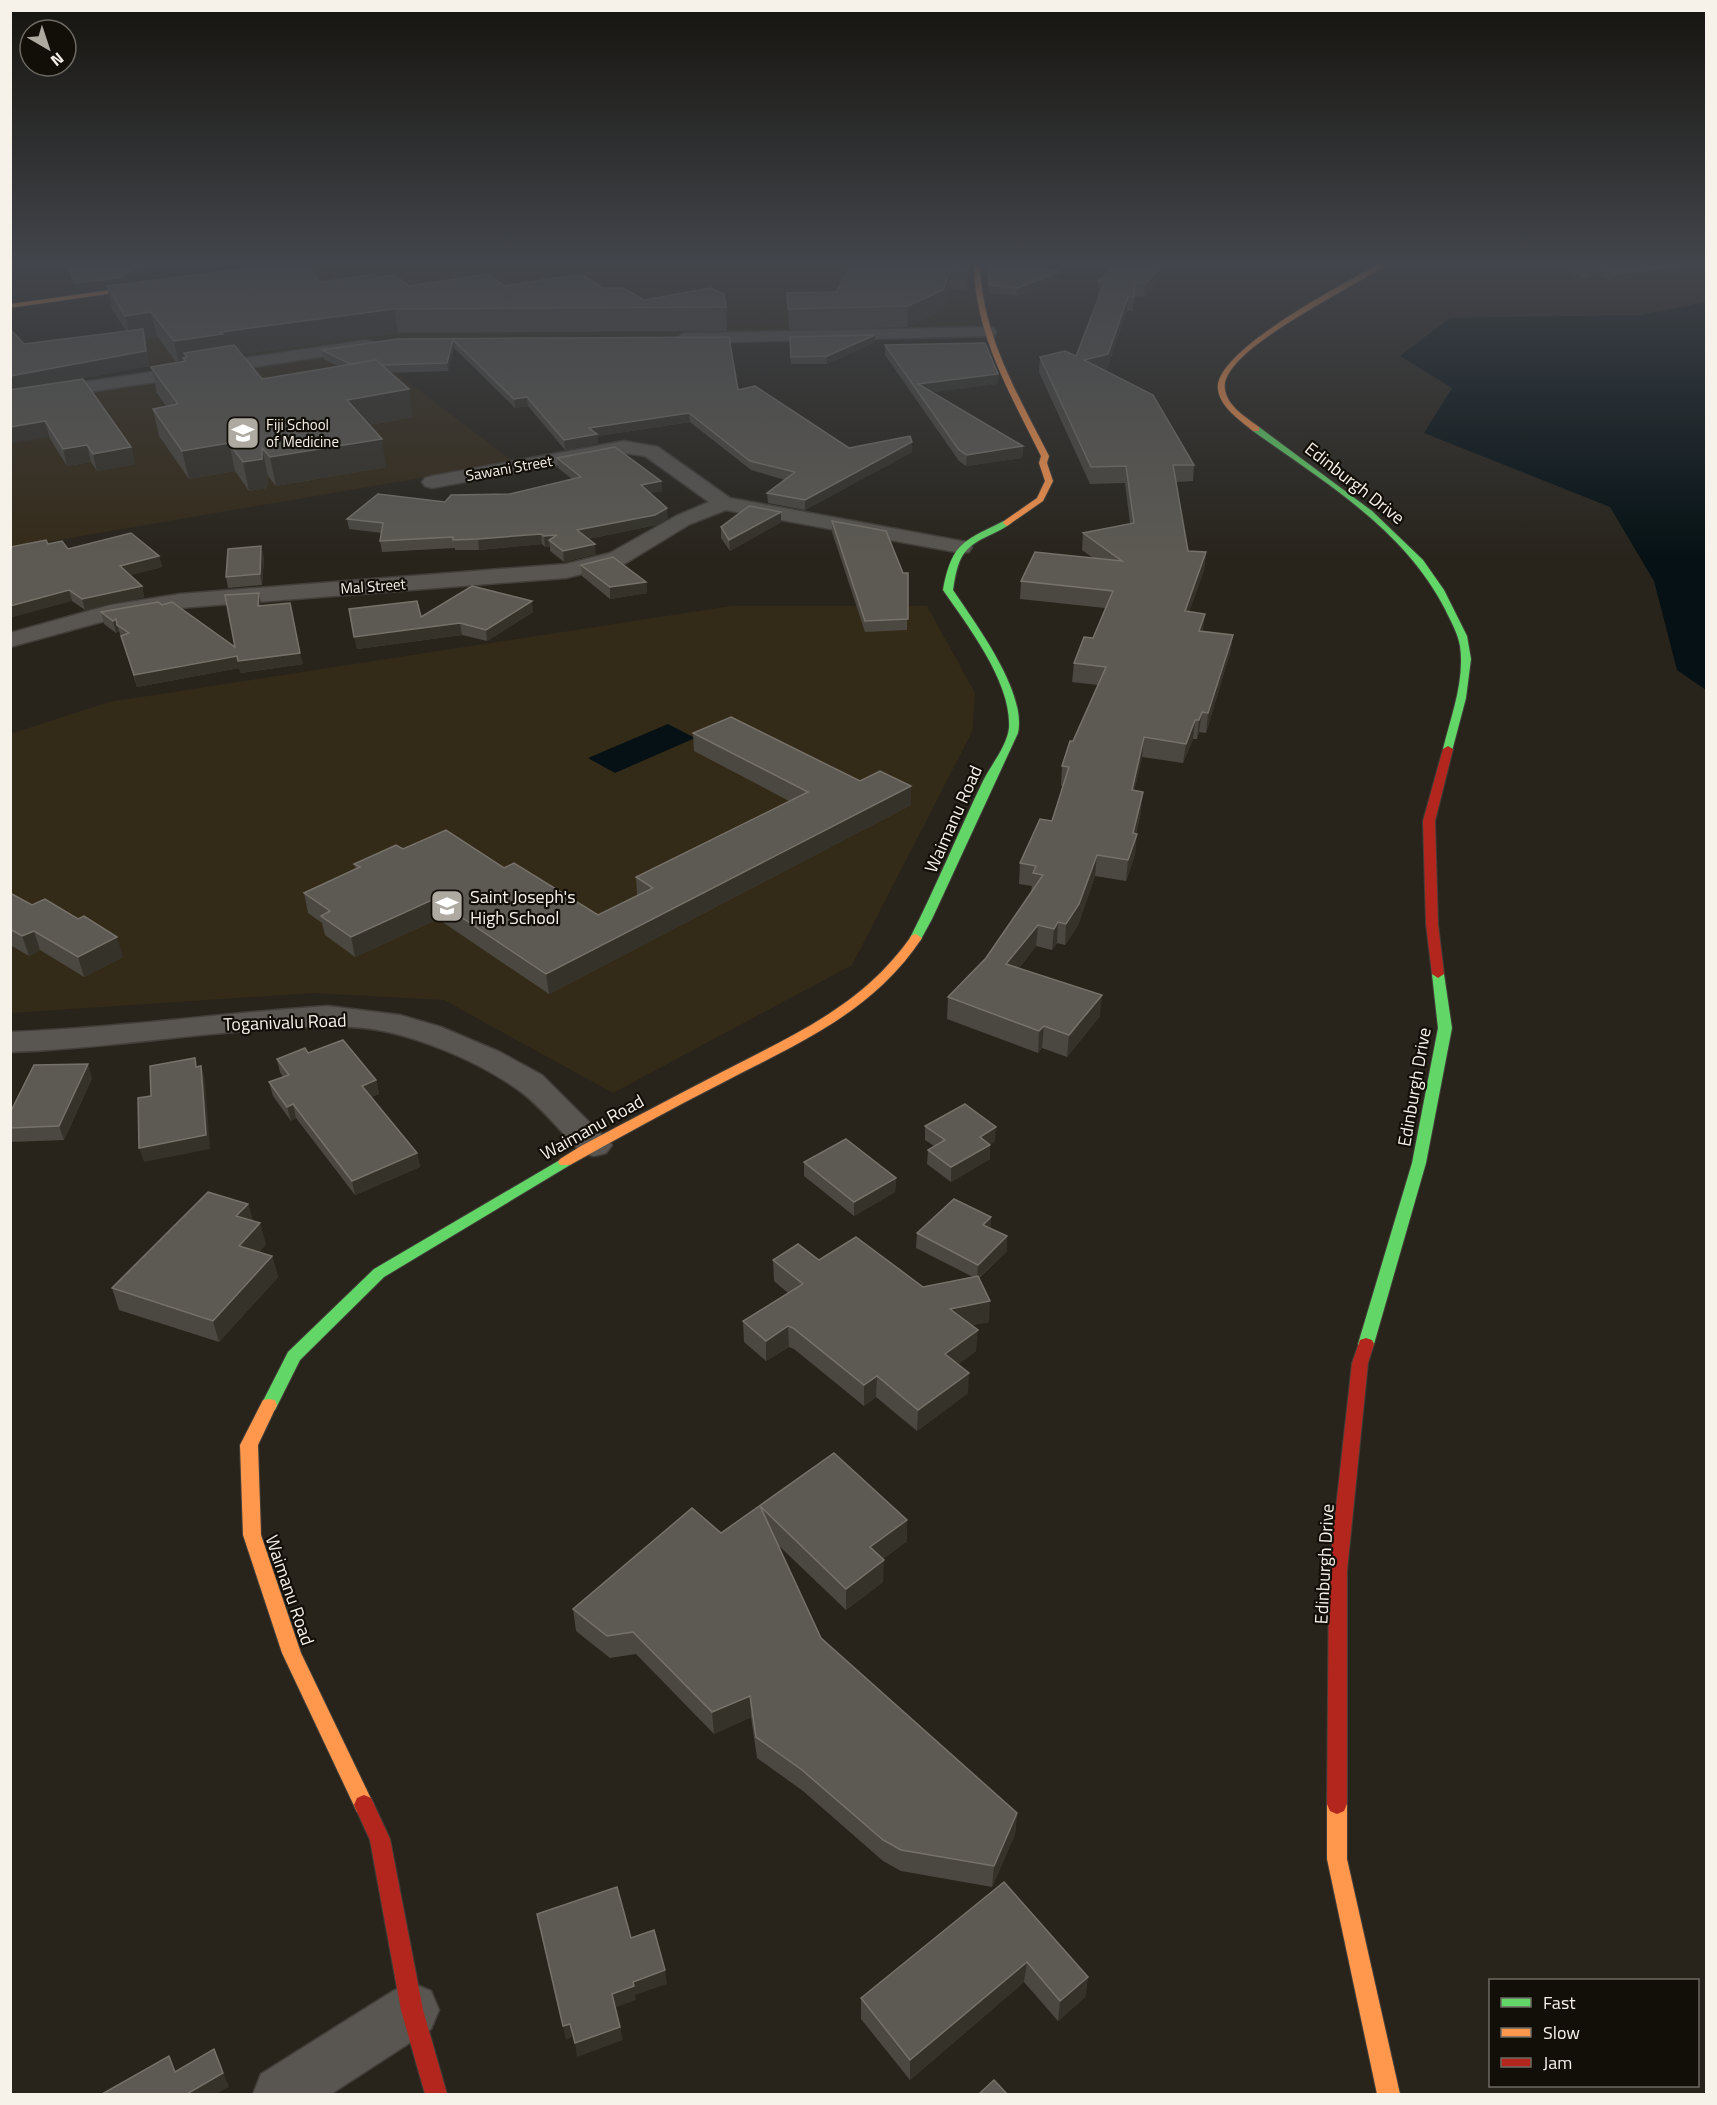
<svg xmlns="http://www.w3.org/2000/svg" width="1717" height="2105" font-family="'Titillium Web',sans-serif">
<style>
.built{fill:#342a18}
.water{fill:#051114}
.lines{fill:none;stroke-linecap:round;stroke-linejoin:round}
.lane-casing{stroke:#423e39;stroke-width:3}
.street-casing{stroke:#423e39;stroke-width:3}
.fast-casing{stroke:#423e39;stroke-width:2}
.slow-casing{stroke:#423e39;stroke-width:2}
.jam-casing{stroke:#423e39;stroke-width:2}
.lane{fill:#595651;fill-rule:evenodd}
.street{fill:#595651;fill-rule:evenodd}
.fast{fill:#63d668;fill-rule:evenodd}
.slow{fill:#ff974d;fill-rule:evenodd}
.jam{fill:#b3261e;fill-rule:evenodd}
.wall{fill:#4b4841}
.shaded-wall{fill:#35322a}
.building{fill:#5d5a53;stroke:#76726a;stroke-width:1.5}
.labels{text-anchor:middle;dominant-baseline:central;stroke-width:4.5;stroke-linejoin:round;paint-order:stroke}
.far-poi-label{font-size:15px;fill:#f7f2e9;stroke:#120f09;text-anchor:start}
.far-street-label{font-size:15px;fill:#f7f2e9;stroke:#120f09}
.street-label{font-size:18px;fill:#f7f2e9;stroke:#120f09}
.poi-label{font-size:18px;fill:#f7f2e9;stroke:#120f09;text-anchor:start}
</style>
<rect width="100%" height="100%" fill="#28241c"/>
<g class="built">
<path d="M329 265H970L966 275 988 330 758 336 399 338 156 376 123 344 163 288Z"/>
<path d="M362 347 514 462 11 548V403Z"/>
<path d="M731 606H927L975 693 972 732 852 965 613 1093 444 1000 313 993 11 1013 10 734 109 702Z"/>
</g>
<g class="water">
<path d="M1706 302V690L1677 670 1654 581 1610 507 1424 433 1452 388 1400 356 1450 318 1641 315Z"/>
<path d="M668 724 695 738 615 773 588 758Z"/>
</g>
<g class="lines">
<defs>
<path id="lane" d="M1559 265H1570L1592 276 1585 278Z"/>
<g id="street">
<path d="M988 327 994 328 996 332 994 336 684 343 676 338 684 333Z"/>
<path d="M366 340 372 341 375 345 372 349 10 404V393Z"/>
<path d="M624 441 658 447 730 498 961 541 969 542 972 547 969 552 961 553 726 510 690 524 626 563 566 578 180 608 112 619 10 647V633L110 605 180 594 566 564 610 553 676 516 709 502 645 456 624 453 432 488 425 486 422 482 425 478 432 476Z"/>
<path d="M328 1006 400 1015 441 1027 500 1052 542 1075 612 1145 606 1153 594 1156 582 1153C562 1133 539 1104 517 1089 480 1063 431 1042 388 1032 349 1023 308 1027 270 1029 183 1035 97 1049 10 1052V1032C117 1028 222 1013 328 1006Z"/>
<path d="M412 1983 431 1991 439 2010 431 2029 331 2094H253L261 2074 393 1991Z"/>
</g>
<g id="fast">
<path d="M1253 427H1259L1372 511 1423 560 1444 590 1467 636 1471 659 1466 698 1452 751 1448 752 1443 749C1451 716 1465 681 1460 646 1458 633 1450 620 1445 609 1404 529 1323 481 1253 431Z"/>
<path d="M1004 521 1011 523C1005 528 998 531 990 535 961 548 958 559 953 590 975 623 1027 692 1018 733L932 919 920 941 916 942 910 938C936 887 958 833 983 781 991 765 1007 746 1009 728 1012 683 968 626 943 590 952 542 964 541 1004 521Z"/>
<path d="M1438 970 1444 974 1452 1028 1426 1163 1374 1344 1372 1348 1366 1350 1360 1348 1358 1344 1412 1163 1438 1028 1432 974Z"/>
<path d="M565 1157 570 1159 572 1162 570 1165 384 1277 300 1360 275 1410 269 1411 263 1410 261 1405 288 1352 374 1269Z"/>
</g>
<g id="slow">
<path d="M974 265H980C982 335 1018 395 1049 456L1047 463 1053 481 1043 501 1007 526 1003 523 1004 521 1037 498 1045 481 1039 463 1041 456C1011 395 975 335 974 265Z"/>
<path d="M1377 265H1385C1357 287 1217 350 1225 390 1228 407 1247 418 1259 427V431H1253C1240 420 1221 408 1218 390 1211 352 1347 282 1377 265Z"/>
<path d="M154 284 156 287 10 308V304Z"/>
<path d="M916 934 922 938C873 1012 799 1043 722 1083 671 1109 620 1137 570 1165H560L558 1162 560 1159 581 1146C628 1121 675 1096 722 1072 795 1034 864 1005 912 935Z"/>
<path d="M269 1399 275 1400 277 1405 258 1445 261 1535 301 1653 374 1805 371 1812 364 1815 357 1812 282 1653 243 1535 240 1445 263 1400Z"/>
<path d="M1337 1794 1344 1797 1347 1804V1859L1400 2094H1377L1327 1859V1804L1330 1797Z"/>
</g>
<g id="jam">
<path d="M1448 746 1453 749 1435 821 1438 924 1444 974 1438 978 1432 974 1426 924 1423 821 1443 749Z"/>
<path d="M1366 1338 1372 1340 1374 1344 1368 1363 1347 1571V1804L1344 1811 1337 1814 1330 1811 1327 1804 1329 1571 1352 1363 1360 1340Z"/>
<path d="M364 1795 371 1798 390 1839 423 2010 447 2094H425L401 2010 370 1840 354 1805 357 1798Z"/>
</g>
</defs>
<use href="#lane" class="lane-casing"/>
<use href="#street" class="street-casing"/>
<use href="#fast" class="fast-casing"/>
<use href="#slow" class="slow-casing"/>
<use href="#jam" class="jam-casing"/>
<use href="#lane" class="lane"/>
<use href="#street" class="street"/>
<use href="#fast" class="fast"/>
<use href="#slow" class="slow"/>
<use href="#jam" class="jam"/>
</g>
<g class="wall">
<path d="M968 265 967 291 951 289 942 311 907 327 789 330 787 293 836 292Z"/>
<path d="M987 265H1029L1060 280 1017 296 989 293Z"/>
<path d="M1115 265H1174L1145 297 1134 296 1133 311H1127L1107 369 1103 370 1194 465 1193 481 1176 482 1188 551 1206 552 1204 570 1189 612 1203 631 1233 635 1230 653 1206 733 1199 732 1197 739H1193L1183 763 1142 757 1134 791 1141 812 1136 834 1135 854 1126 881 1095 876 1078 925 1065 945 1057 943 1052 950 1036 946 1019 968 1100 1016 1067 1057 1042 1048 1038 1053 947 1019 948 997 986 958 1031 892 1032 886 1019 884 1020 863 1052 821 1063 786H1061L1062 766 1098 685 1072 682 1074 663 1093 638 1105 608 1020 599 1021 581 1093 558 1082 550 1083 533 1130 524 1125 483 1090 484 1039 372 1040 357 1076 356 1099 295H1098L1099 281Z"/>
<path d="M1575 265H1679L1678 274 1614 282Z"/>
<path d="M378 277 409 286H504L603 288 644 300 726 307 727 331 398 333 241 354 262 379 338 366 323 359 322 350 397 339 729 337 738 390 849 448 912 442V452L805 510 768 503 767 493 785 480 751 470 690 422 598 436V443L565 450 528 406 515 408 454 348 448 371 390 373 413 417 369 425 386 467 276 486 268 476 267 488 249 491 235 471 189 479 159 436 153 409 166 406 157 393 151 367 177 363 157 336 145 338 149 366 79 379 131 447 135 464 97 471 91 462 67 466 49 437 24 344 126 331 112 309 107 286 320 282Z"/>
<path d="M790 337 875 342 827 364H791Z"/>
<path d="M885 345 998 374 997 384 932 392 1023 446 1022 458 966 466 959 461 885 355Z"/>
<path d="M557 458 661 481 662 491 650 493 668 518 656 525 588 539 596 554 564 562 550 551V547H545L542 544 479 550H455V548L382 552 380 541 382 533 349 529 347 519 445 502 510 494 572 479 558 468Z"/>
<path d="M832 521 903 573H908L907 630 865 632 832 532Z"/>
<path d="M781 522 730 551 721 538V527Z"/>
<path d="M48 544 68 549 159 556 162 567 130 575 142 586 144 597 85 610 72 601Z"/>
<path d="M264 557 262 585 228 588 226 577Z"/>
<path d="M581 565 646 582 647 593 610 599 582 576Z"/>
<path d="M261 604V605L303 664 241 673 239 668 137 687 119 631 116 633 104 624 101 612 162 605 235 647Z"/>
<path d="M349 609 421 617 533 612 487 641 462 635 357 649Z"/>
<path d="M693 733 860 781 911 786V805L549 994 438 919 355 957 325 935 322 923 308 913 304 893 356 870 354 864 403 849 504 868 598 915 637 895 636 877 789 801 694 751Z"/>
<path d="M10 893 123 957 84 977 40 950 29 956 10 945Z"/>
<path d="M308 1053 376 1080 379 1094 371 1097 417 1153 420 1167 355 1195 296 1118 291 1121 273 1096 269 1082 283 1077 280 1072 277 1059Z"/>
<path d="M92 1078 64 1140 10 1142V1113Z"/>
<path d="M925 1126 995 1141 990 1144V1159L951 1182 927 1164 928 1150 934 1146 925 1140Z"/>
<path d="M804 1162 896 1178 895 1192 854 1216 804 1176Z"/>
<path d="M248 1204 253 1221 266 1244 259 1252 272 1256 278 1277 219 1342 119 1310 112 1288Z"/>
<path d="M991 1217 990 1228 1007 1251 979 1278 989 1322 972 1325 976 1351 958 1364 968 1393 917 1431 876 1397 864 1406 794 1349 789 1347 766 1361 744 1342 743 1321 788 1293 774 1281 773 1260H819L923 1287 973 1277 916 1248 917 1233Z"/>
<path d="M834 1453 907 1541 883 1559V1582L846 1610 777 1544 821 1638 1017 1813 1015 1834 992 1887 901 1871 883 1861 803 1791 757 1758 751 1717 714 1734 636 1654 610 1658 576 1631 573 1609 721 1533Z"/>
<path d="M1004 1882 1088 1977 1085 1997 1058 2021 1024 1982 910 2080 861 2019V1998Z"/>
</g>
<g class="shaded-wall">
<path d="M141 265H152L120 284 75 288 74 283Z"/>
<path d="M1163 265H1174L1145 297 1146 283Z"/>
<path d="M1680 266 1678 274 1614 282 1616 274Z"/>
<path d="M951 269V289L942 311 907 327 908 306Z"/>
<path d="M1060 272V280L1017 296 1018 288Z"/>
<path d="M1128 297 1127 311 1107 369 1083 375 1084 360Z"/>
<path d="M394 309 398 333 227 356 187 357 184 353 185 361 183 358 185 365H179L174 341 221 332Z"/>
<path d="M151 312 157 336 145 338 149 366 10 392V376L131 340 125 316Z"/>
<path d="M875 335V342L827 364V356Z"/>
<path d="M453 340 454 348 448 371 447 363Z"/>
<path d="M998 374 997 384 919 394 918 384Z"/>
<path d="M409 389 413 417 351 428 347 400Z"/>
<path d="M527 397 528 406 515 408 514 399Z"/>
<path d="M689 413 690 422 598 436V443L565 450 564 440 589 428Z"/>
<path d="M45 421 49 437 10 444V427Z"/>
<path d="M382 439 386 467 276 486 270 457Z"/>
<path d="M912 442V452L805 510V500Z"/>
<path d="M229 443 235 471 189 479 182 451Z"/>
<path d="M87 445 91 462 67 466 63 449Z"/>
<path d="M1023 446 1022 458 966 466 967 455Z"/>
<path d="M131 447 135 464 97 471 93 454Z"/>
<path d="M262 448 268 476 267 488 249 491 243 462Z"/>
<path d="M661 481 662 491 642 495 641 485Z"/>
<path d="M667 508 668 518 656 525 578 541 577 530Z"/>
<path d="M781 512V522L730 551 729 540Z"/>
<path d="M541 534 542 544 479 550 478 539Z"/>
<path d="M557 535 549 540 550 547H545L544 536Z"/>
<path d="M595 544 596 554 564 562 563 551Z"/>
<path d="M261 546 264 557 262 585 260 574Z"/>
<path d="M1206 552 1204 570 1183 630 1185 611Z"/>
<path d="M159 556 162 567 123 577 120 566Z"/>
<path d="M646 582 647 593 610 599V587Z"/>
<path d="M142 586 144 597 85 610 82 599Z"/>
<path d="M69 590 72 601 10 618V606Z"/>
<path d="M259 593 261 604 260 617 258 606Z"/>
<path d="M532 601 533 612 487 641 486 630Z"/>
<path d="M1205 614 1203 632 1199 631Z"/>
<path d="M116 619 119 631 116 633 113 621Z"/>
<path d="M460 623 462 635 357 649 354 637Z"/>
<path d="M1233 635 1230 653 1206 733 1208 713Z"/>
<path d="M300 653 303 664 241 673 239 668 137 687 134 675 237 656Z"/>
<path d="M1202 712 1199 732 1197 739 1199 720Z"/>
<path d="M1195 720 1193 739 1183 763 1186 744Z"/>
<path d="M1144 737 1142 757 1130 810 1132 790Z"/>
<path d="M911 786V805L549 994 546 974Z"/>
<path d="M1143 792 1141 812 1132 849 1137 834 1135 854 1126 881 1128 860 1133 833Z"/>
<path d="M1097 855 1095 876 1078 925 1065 945 1066 924Z"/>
<path d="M434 899 438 919 355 957 351 937Z"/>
<path d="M1058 922 1057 943 1052 950 1054 929Z"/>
<path d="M1038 925 1036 946 1005 986 1006 964Z"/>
<path d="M34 931 40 950 29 956 22 936Z"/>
<path d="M117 937 123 957 84 977 78 957Z"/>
<path d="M1102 995 1100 1016 1067 1057 1069 1035Z"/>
<path d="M1044 1026 1042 1048 1038 1053 1039 1031Z"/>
<path d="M88 1064 92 1078 64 1140 59 1126Z"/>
<path d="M201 1066 205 1080 210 1149 144 1162 139 1148Z"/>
<path d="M376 1080 379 1094 365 1100 362 1086Z"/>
<path d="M293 1104 296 1118 291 1121 287 1107Z"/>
<path d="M996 1127 995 1141 979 1151 980 1137Z"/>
<path d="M990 1145V1159L951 1182V1167Z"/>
<path d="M417 1153 420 1167 355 1195 352 1181Z"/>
<path d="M896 1178 895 1192 854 1216V1202Z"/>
<path d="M248 1204 254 1225 236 1216Z"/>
<path d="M991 1217 990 1232 983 1225Z"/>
<path d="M260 1223 266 1244 245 1267 239 1246Z"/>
<path d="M1007 1236V1251L977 1279 978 1265Z"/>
<path d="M272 1256 278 1277 219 1342 213 1321Z"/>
<path d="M990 1301 989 1322 949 1330 950 1309Z"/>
<path d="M788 1326 789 1347 766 1361V1341Z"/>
<path d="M978 1330 976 1351 944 1375 945 1354Z"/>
<path d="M969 1373 968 1393 917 1431 918 1410Z"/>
<path d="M877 1376 876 1397 864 1406V1385Z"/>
<path d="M907 1520V1541L870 1569V1547Z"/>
<path d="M884 1560 883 1582 846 1610V1589Z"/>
<path d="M750 1696 751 1717 714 1734 712 1712Z"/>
<path d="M1017 1813 1015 1834 992 1887 994 1866Z"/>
<path d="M1027 1962 1024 1982 910 2080V2060Z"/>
<path d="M665 1970 667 1984 635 1995 636 2000 614 2008 612 1994 633 1982Z"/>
<path d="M1088 1977 1085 1997 1058 2021 1060 2001Z"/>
<path d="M570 2024 572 2037 566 2040 563 2026Z"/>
<path d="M620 2027 623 2040 577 2057 575 2043Z"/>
<path d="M214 2049 229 2087 216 2094H187Z"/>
</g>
<g class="building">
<path d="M67 265H141L119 278 74 283Z"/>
<path d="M273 265H308L320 282 375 274 378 277 394 275 409 286 489 274 504 286 581 274 603 288H623L644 300 711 288 724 294 726 307 394 309 221 332 223 334 174 341 151 312 125 316 107 286Z"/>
<path d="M851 265H968V271L951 269 943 290 908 306 788 309 787 293 836 292Z"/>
<path d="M988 265H1029L1060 272 1018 288 989 285Z"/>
<path d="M1115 265H1163L1146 283 1135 282 1134 297H1128L1108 354 1084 360 1153 395 1194 465H1173L1188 551 1206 552 1185 611 1205 614 1199 631 1233 635 1208 713 1202 712 1199 720H1195L1186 744 1144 737 1132 790 1143 792 1133 833 1137 834 1128 860 1097 855 1079 904 1066 924 1058 922 1054 929 1038 925 1006 964 1102 995 1069 1035 1044 1026 1039 1031 948 997 986 958 1043 875 1033 873 1036 866 1020 863 1040 819 1052 821 1069 767 1062 766 1070 741H1073L1106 667 1074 663 1084 637 1093 638 1113 591 1021 581 1035 552 1122 561 1083 533 1134 523 1126 466 1091 467 1040 357 1065 351 1076 356 1105 281H1099Z"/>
<path d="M1596 265H1679L1680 266 1616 274Z"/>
<path d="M10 329 24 344 143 329 146 351 10 376Z"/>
<path d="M875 335 827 356 791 357 790 337Z"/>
<path d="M729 337 738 390 755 386 849 448 910 436 912 442 805 500 767 493 795 472 750 461 689 413 589 428 597 434 564 440 527 397 514 399 453 340 447 363 381 365 376 360 350 364 322 350 397 339Z"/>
<path d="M985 343 998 374 918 384 1023 446 967 455 959 450 885 345Z"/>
<path d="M234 345 262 379 376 360 409 389 347 400 382 439 270 457 262 448V459L243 462 229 443 182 451 153 409 178 404 151 367 186 361 183 358 187 357 184 353Z"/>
<path d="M83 379 131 447 93 454 87 445 63 449 45 421 10 427V390Z"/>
<path d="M615 447 661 481 641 485 667 508 655 515 577 530 595 544 563 551 549 540 557 535 544 536 541 534 478 539 453 540V537L380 541 383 523 347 519 378 494 445 502 451 495 510 494 581 477 557 458Z"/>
<path d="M749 506 781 512 729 540 721 527Z"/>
<path d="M832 521 886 531 903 573H908V619L865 621Z"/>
<path d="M131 533 159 556 120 566 142 586 82 599 69 590 10 606V547L46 540 48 544 62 541 68 549Z"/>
<path d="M261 546 260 574 226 577 228 549Z"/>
<path d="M613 557 646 582 610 587 581 565Z"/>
<path d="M472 586 532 601 486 630 460 623 354 637 349 609 417 601 421 617Z"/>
<path d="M259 593 258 606 290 603 300 653 238 661 237 656 134 675 121 636 129 633 117 625 116 619 113 621 101 612 158 602 162 605 172 602 235 647 225 595Z"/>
<path d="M731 717 860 781 880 771 911 786 546 974 434 899 351 937 321 916 330 911 304 893 360 867 354 864 396 845 403 849 446 830 504 868 514 863 598 915 653 888 636 877 808 792 693 733Z"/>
<path d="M10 893 32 905 45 899 78 919 84 916 117 937 78 957 34 931 22 936 10 929Z"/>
<path d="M343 1040 376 1080 362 1086 417 1153 352 1181 293 1104 287 1107 269 1082 289 1075 277 1059 305 1048 308 1053Z"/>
<path d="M195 1058 196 1067 201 1066 206 1135 139 1148 138 1098 151 1096 150 1066Z"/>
<path d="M88 1064 59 1126 10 1128V1113L34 1065Z"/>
<path d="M965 1104 996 1127 980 1137 990 1145 951 1167 928 1150 945 1140 925 1126Z"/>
<path d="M846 1139 896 1178 854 1202 804 1162Z"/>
<path d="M208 1192 248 1204 236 1216 260 1223 239 1246 272 1256 213 1321 112 1288Z"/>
<path d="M954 1199 991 1217 983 1225 1007 1236 978 1265 917 1233Z"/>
<path d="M856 1237 923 1287 978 1276 990 1301 950 1309 978 1330 945 1354 969 1373 918 1410 877 1376 864 1385 793 1328 788 1326 766 1341 743 1321 803 1284 773 1260 798 1244 819 1260Z"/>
<path d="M834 1453 907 1520 870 1547 884 1560 846 1589 760 1506 821 1638 1017 1813 994 1866 901 1850 883 1840 802 1770 756 1737 750 1696 712 1712 633 1632 607 1636 573 1609 692 1508 721 1533Z"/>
<path d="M1004 1882 1088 1977 1060 2001 1027 1962 910 2060 861 1998Z"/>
<path d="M617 1887 631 1938 654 1930 665 1970 633 1982 634 1986 612 1994 620 2027 575 2043 570 2024 563 2026 537 1914Z"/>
<path d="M214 2049 223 2073 187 2094H102L169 2056 175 2072Z"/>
<path d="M994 2080 1007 2094H979Z"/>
</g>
<linearGradient id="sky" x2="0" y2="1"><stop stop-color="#16140f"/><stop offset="0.47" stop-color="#42454b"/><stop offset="1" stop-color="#42454b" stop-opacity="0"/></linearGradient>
<rect width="1717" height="560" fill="url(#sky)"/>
<defs>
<symbol id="university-square" viewBox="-11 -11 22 22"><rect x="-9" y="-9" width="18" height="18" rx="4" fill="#afaaa1" stroke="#120f09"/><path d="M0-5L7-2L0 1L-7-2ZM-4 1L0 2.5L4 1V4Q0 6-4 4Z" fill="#fff"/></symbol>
<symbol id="school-square" viewBox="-11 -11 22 22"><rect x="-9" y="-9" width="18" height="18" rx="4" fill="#afaaa1" stroke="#120f09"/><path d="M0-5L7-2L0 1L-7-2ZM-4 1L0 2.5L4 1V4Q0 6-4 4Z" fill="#fff"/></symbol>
</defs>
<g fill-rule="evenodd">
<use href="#university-square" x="224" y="414" width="38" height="38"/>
<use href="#school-square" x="428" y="887" width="38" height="38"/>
</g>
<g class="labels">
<g class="far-poi-label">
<text x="266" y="424">Fiji School<tspan x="266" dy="17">of Medicine</tspan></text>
</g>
<g class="far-street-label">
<text transform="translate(509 468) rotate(-10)">Sawani Street</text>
<text transform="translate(373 586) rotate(-4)">Mal Street</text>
</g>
<g class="street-label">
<text transform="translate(1355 483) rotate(38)">Edinburgh Drive</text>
<text transform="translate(953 819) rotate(-66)">Waimanu Road</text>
<text transform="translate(285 1022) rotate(-2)">Toganivalu Road</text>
<text transform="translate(1414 1087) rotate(-80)">Edinburgh Drive</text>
<text transform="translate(592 1127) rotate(-29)">Waimanu Road</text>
<text transform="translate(1324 1564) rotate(-87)">Edinburgh Drive</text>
<text transform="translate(290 1590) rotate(71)">Waimanu Road</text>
</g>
<g class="poi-label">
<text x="470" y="896">Saint Joseph's<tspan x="470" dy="21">High School</tspan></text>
</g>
</g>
<rect width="1717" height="2105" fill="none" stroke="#f7f2e9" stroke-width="24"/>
<rect x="1489" y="1979" width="210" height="108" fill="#120f09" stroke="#6e6a63" stroke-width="1.5"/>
<rect x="1501" y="1998" width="30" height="9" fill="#63d668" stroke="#6e6a63" stroke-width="1.5"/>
<text x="1543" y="2009" font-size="18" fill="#f7f2e9">Fast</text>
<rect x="1501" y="2028" width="30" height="9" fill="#ff974d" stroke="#6e6a63" stroke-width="1.5"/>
<text x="1543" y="2039" font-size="18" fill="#f7f2e9">Slow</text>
<rect x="1501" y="2058" width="30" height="9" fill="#b3261e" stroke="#6e6a63" stroke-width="1.5"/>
<text x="1543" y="2069" font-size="18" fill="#f7f2e9">Jam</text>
<g transform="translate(48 48) rotate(141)"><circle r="28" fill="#120f09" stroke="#6e6a63" stroke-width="1.5"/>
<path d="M0-4.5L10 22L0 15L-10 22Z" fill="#afaaa1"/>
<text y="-9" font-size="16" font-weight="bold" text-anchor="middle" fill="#f7f2e9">N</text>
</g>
</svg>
